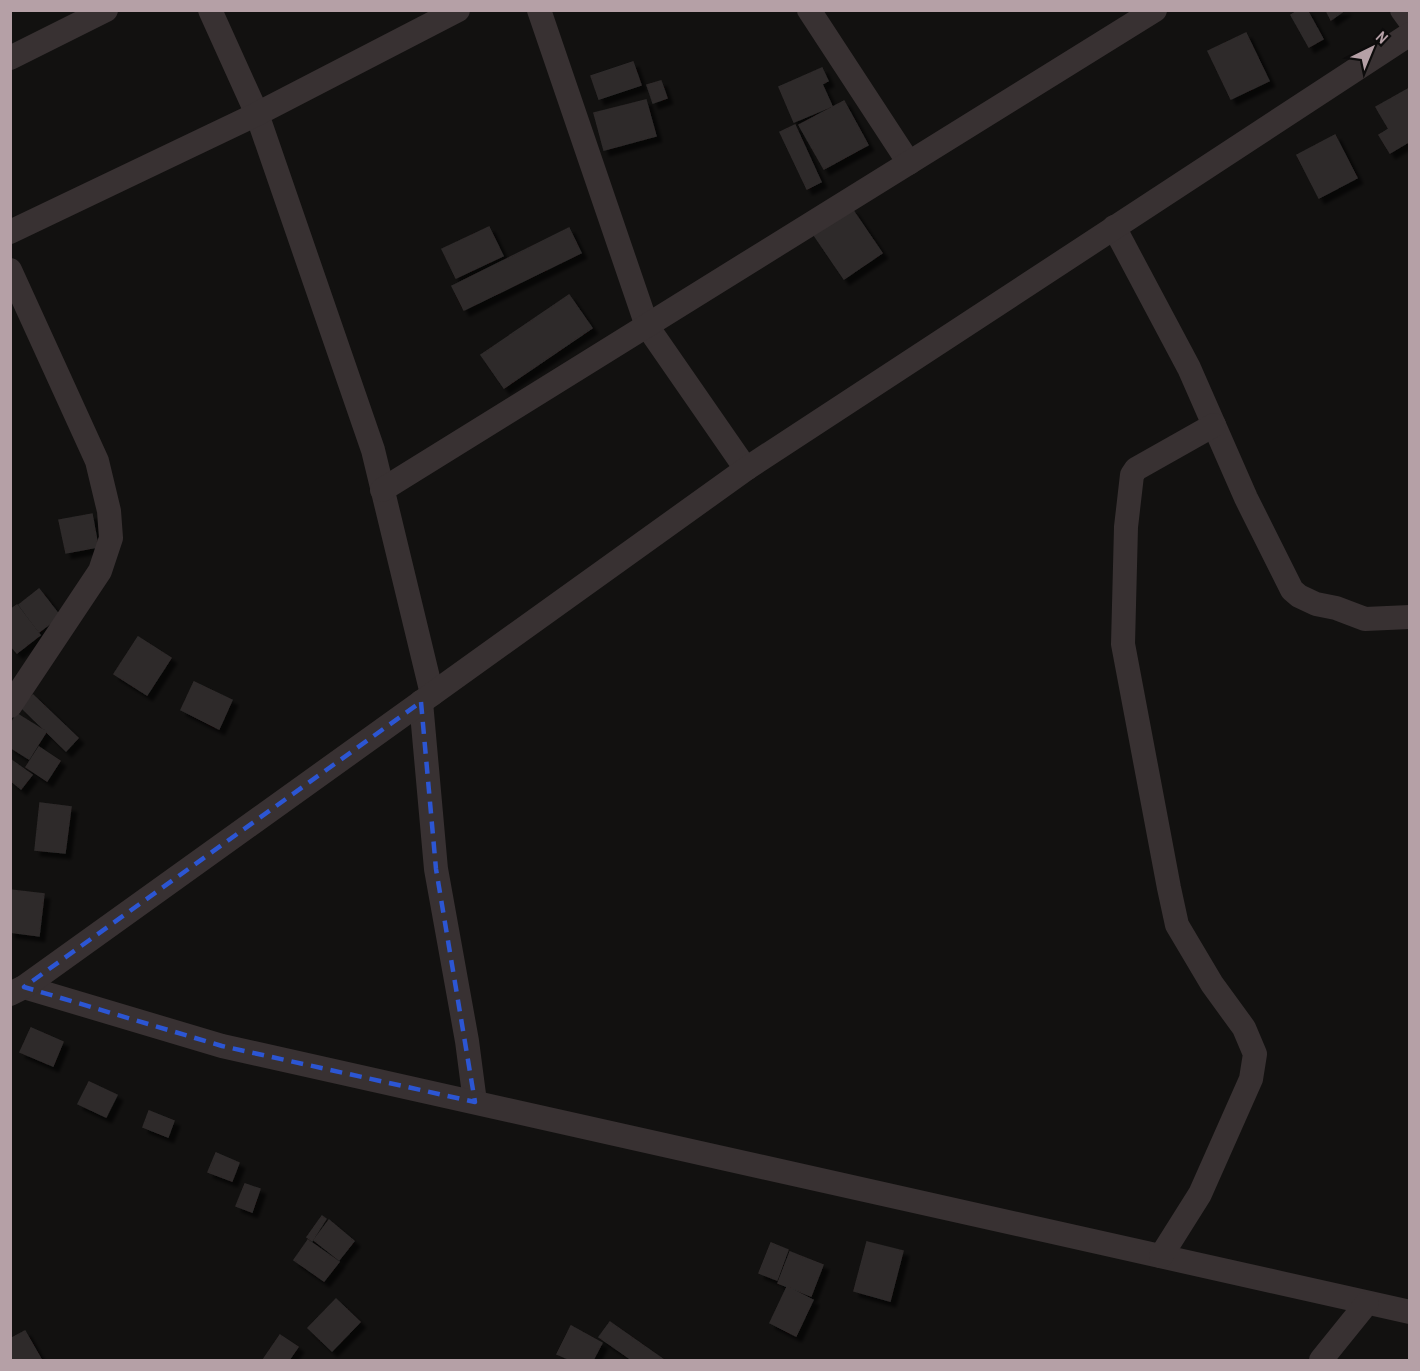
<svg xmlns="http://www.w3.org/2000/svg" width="1420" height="1371" font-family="'Archivo Narrow',sans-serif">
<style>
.building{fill:#2f2a2a;stroke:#2e2a2a;stroke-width:1.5;filter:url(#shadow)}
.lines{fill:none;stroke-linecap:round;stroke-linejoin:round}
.street{stroke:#383132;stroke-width:24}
.marked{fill:none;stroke:#2c56d3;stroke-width:4.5;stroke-dasharray:12 8;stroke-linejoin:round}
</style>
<defs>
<filter id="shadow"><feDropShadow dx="5.5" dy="5.5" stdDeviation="1.5" flood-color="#0009"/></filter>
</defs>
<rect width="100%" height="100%" fill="#121110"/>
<g class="building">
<path d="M1299 10H1307L1323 39 1309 47 1291 15Z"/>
<path d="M1326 10H1345L1331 20Z"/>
<path d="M1246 33 1269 81 1231 99 1208 51Z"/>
<path d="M633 62 641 85 599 99 591 76Z"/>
<path d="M822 68 828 81 822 84 832 106 794 122 779 87Z"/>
<path d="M661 81 667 98 653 103 647 85Z"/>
<path d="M1408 89 1410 141 1390 153 1379 135 1389 129 1376 107Z"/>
<path d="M646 100 656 136 604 150 594 113Z"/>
<path d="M844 101 868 145 824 169 799 125Z"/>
<path d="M795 125 821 182 807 189 780 132Z"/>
<path d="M1335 135 1357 178 1319 198 1297 155Z"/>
<path d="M852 209 882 253 844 279 814 235Z"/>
<path d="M489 227 503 256 456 278 442 249Z"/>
<path d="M569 228 581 253 464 310 452 286Z"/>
<path d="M569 295 592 328 504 388 481 355Z"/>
<path d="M92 514 98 547 66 553 59 520Z"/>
<path d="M39 589 60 616 39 632 19 605Z"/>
<path d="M17 605 40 635 17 653 10 645V610Z"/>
<path d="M138 637 171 658 147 695 114 674Z"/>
<path d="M194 682 232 700 219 729 181 710Z"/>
<path d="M33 695 78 738 66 751 21 707Z"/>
<path d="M17 714 46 732 29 759 10 747V725Z"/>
<path d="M39 747 60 761 47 781 26 767Z"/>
<path d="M10 759 32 775 21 789 10 780Z"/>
<path d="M40 803 71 807 65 853 35 850Z"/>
<path d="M10 890 44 894 39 936 10 932Z"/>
<path d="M31 1028 63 1042 53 1066 20 1052Z"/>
<path d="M89 1082 117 1095 106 1117 78 1104Z"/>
<path d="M149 1111 174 1121 168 1137 143 1127Z"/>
<path d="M216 1153 239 1163 232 1181 208 1172Z"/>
<path d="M245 1184 260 1189 252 1212 236 1206Z"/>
<path d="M322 1216 326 1219 312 1241 307 1237Z"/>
<path d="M329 1220 354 1241 339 1260 314 1240Z"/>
<path d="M308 1240 339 1262 324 1281 294 1260Z"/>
<path d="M867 1242 903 1251 890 1301 854 1291Z"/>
<path d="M771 1243 788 1250 777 1280 759 1273Z"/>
<path d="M790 1252 823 1265 811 1296 778 1283Z"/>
<path d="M787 1287 813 1300 796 1336 770 1323Z"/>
<path d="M336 1299 360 1322 332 1351 308 1328Z"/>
<path d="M610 1322 664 1360H632L599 1337Z"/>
<path d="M571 1326 602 1343 593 1360H571L557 1354Z"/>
<path d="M25 1331 41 1359 10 1360V1339Z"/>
<path d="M280 1335 298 1347 289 1360H263Z"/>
</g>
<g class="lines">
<g class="street">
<path d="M210 10 257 114 373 450 432 694"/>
<path d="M539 10 647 326 746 469"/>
<path d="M809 10 909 163"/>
<path d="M1402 10 1410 21"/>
<path d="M10 58 106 10"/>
<path d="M1114 227 1189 368 1246 498 1292 590 1299 596 1316 604 1336 608 1365 619 1410 617"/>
<path d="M10 232 257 114 458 10"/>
<path d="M10 270 97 461 109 511 111 538 100 571 10 706"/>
<path d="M382 490 1155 10"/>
<path d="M421 702 436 869 467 1041 475 1102"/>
<path d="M24 987 222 1046 1410 1312"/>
<path d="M10 994 24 987 746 469 1410 34"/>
<path d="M1161 1256 1200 1194 1251 1079 1255 1054 1244 1028 1212 984 1177 925 1169 888 1123 644 1126 527 1132 475 1136 469 1214 425"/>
<path d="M1321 1360 1367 1303"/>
</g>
</g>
<path class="marked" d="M421 702 436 869 475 1102 222 1046 24 987Z"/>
<rect width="1420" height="1371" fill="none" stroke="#b5a0a6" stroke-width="24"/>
<g transform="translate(1372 48) rotate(43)" stroke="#0d0c0c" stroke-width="4.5" paint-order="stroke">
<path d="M0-4.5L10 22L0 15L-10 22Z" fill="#b5a0a6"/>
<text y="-9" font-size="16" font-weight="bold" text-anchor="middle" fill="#b5a0a6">N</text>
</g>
</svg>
